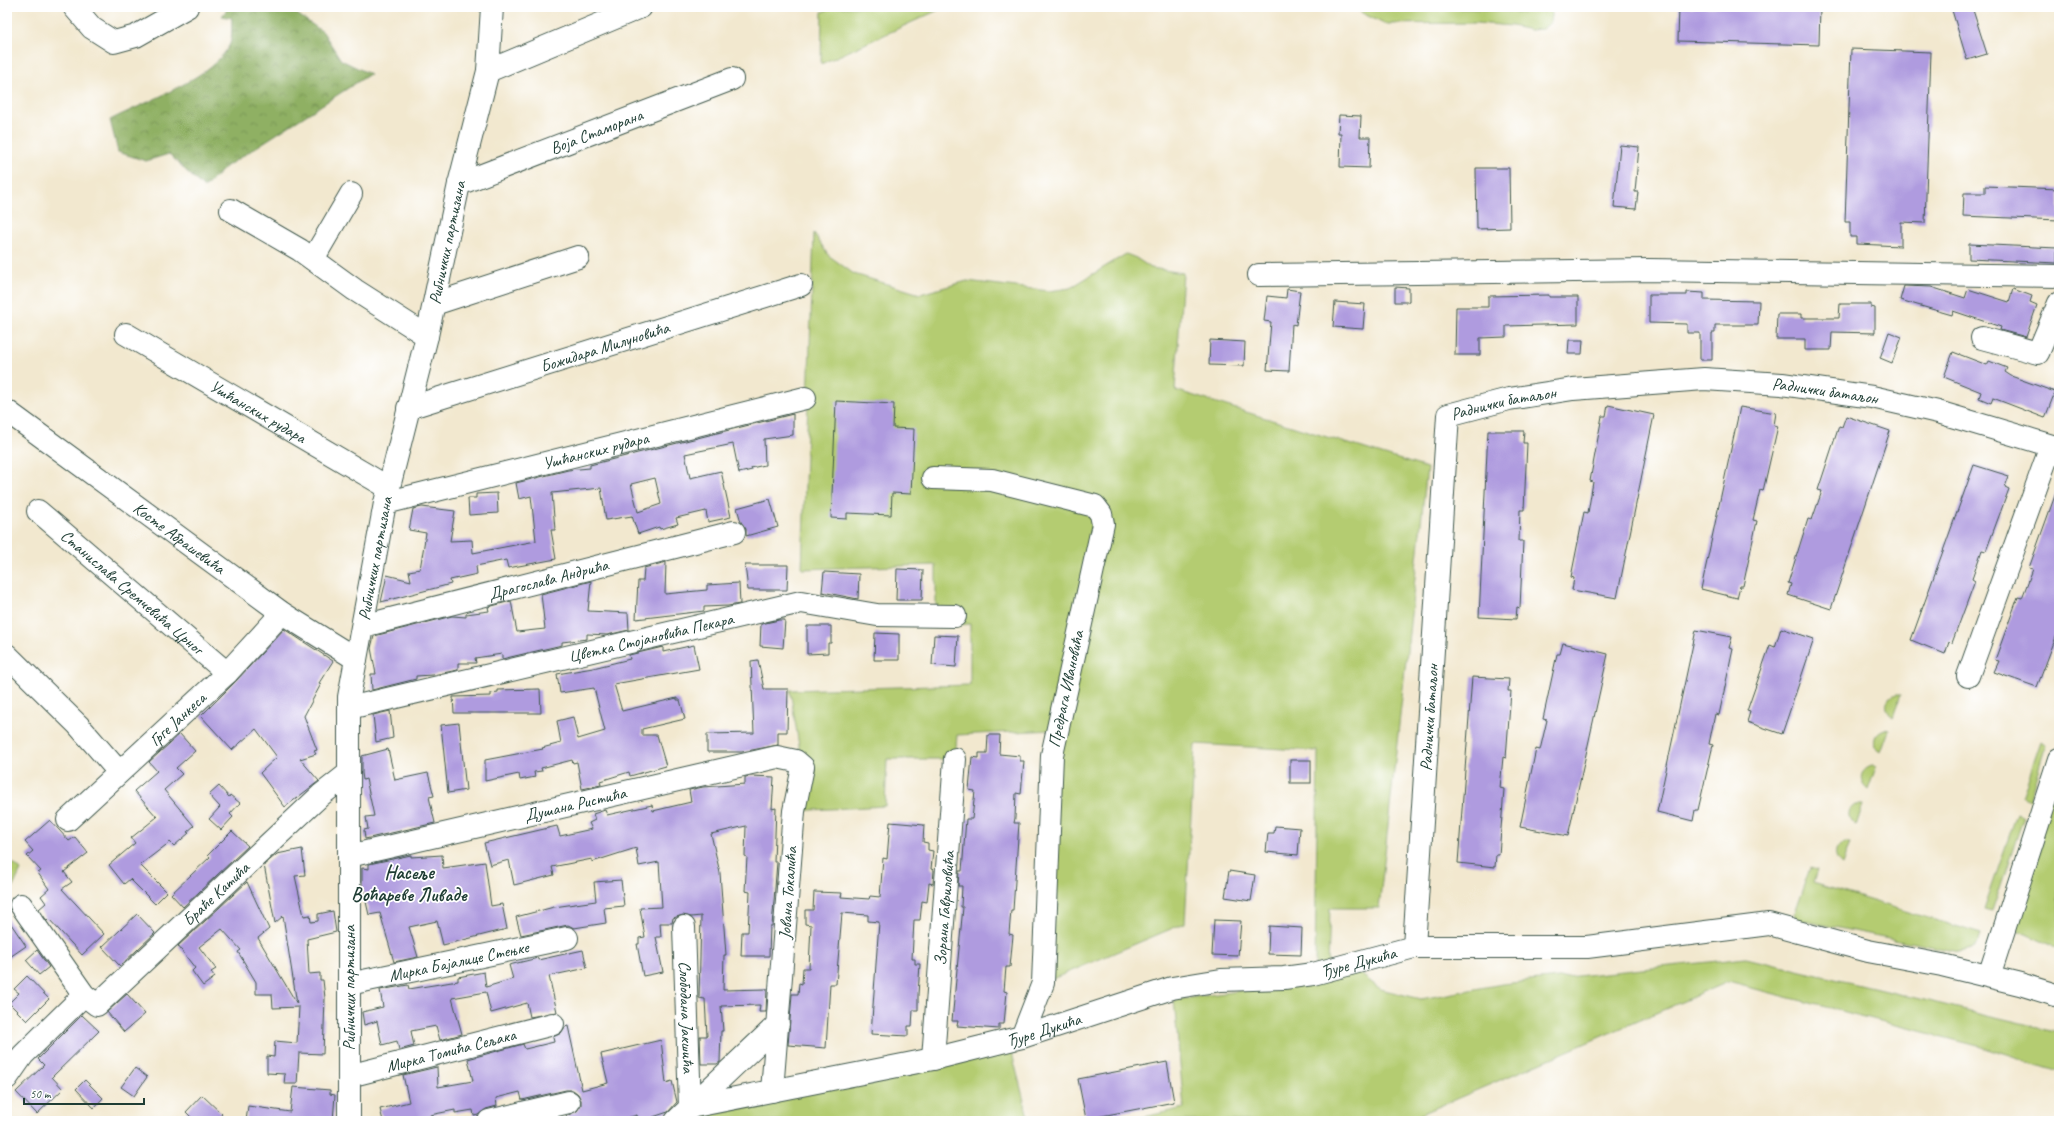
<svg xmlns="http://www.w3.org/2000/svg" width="2066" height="1128" font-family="Caveat,sans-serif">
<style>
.green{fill:#b4cc71;stroke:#6a8452}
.forest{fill:url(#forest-crowns);stroke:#57764c}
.building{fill:#af9bdf;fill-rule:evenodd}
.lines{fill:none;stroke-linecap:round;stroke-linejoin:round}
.minor-casing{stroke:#3f574b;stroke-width:24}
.minor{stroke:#fff;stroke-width:22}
.labels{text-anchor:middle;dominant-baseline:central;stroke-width:3.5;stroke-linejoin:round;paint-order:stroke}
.street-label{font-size:17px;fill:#1f3d34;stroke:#fff}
.quarter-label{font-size:19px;font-weight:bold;fill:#1f3d34;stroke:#fff}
</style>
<defs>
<pattern id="forest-crowns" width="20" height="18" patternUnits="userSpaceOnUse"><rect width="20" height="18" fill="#8fb063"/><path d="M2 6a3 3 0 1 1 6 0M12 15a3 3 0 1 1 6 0" fill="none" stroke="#749052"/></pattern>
</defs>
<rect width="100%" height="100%" fill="#fff"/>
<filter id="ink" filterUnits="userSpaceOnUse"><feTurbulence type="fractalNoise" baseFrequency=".025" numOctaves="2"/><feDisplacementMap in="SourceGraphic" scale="8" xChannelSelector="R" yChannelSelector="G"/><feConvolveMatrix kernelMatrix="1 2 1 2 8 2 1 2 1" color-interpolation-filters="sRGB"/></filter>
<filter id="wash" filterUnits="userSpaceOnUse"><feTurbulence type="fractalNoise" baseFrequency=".012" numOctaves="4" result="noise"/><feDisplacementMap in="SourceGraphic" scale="16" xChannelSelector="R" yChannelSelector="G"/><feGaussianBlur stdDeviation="0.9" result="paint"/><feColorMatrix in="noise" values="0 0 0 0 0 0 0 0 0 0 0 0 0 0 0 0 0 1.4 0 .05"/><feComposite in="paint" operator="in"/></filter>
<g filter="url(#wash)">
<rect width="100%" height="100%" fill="#f2e8cf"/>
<g class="green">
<path d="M834 7H945L821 64 822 12Z"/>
<path d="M1355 7 1480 9 1524 13V7H1552L1550 23 1542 29 1530 30 1512 26 1476 23 1384 24 1362 13Z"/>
<path d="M814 233 828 255 854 274 920 294 967 281 1049 291 1070 288 1126 254 1136 258 1151 268 1183 273 1175 390 1427 468 1379 908H1330L1328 967 1315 966 1318 751 1195 744 1185 923 1043 983 1053 730 957 735 955 759H887L885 806 794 811 802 764 790 690 970 685V624L936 626V565L802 569Z"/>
<path d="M1897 694H1901L1893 717C1883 710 1885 697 1897 694Z"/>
<path d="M1885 729 1889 730 1881 752 1875 747C1873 738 1876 732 1885 729Z"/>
<path d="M2041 741 2046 745 2029 800 2022 797Z"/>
<path d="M2059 759V949L2006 925Z"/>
<path d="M1872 766 1876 767 1868 790C1858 782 1859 770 1872 766Z"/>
<path d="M1856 804H1863L1856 826C1846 820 1847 810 1856 804Z"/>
<path d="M2017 813 2024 816 1992 912 1984 910Z"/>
<path d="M1846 842H1850L1842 865C1832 858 1834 844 1846 842Z"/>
<path d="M7 858 21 870 7 900Z"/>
<path d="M1810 868 1817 870 1813 883 1981 934C1977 947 1972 950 1959 952L1798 920 1795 916 1794 913Z"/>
<path d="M1746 958 2059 1032V1072L1978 1046 1728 982 1405 1121H1126L1184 1108 1174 1000 1302 982 1357 971 1380 989 1421 999 1502 984Z"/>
<path d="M1011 1049 1029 1121H703L690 1107Z"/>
</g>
<path class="forest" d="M229 7H277L297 14 323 32 341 60 370 74 227 166 204 188 169 154 146 161 118 152 110 120C143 103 212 78 229 46 233 39 231 26 232 18L222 16Z"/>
<g id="blocks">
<g class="building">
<path d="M1679 7H1820L1819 45 1678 41Z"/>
<path d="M1951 7H1972L1987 54 1967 60Z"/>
<path d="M1851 49 1931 52 1925 223 1901 222V246L1857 244V237H1850V222H1845Z"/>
<path d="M1339 115 1361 116 1360 137H1370L1369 168 1340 167 1341 133H1338Z"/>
<path d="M1620 145 1639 147 1635 192H1638L1636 209 1614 207Z"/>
<path d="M1476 168H1509L1510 228 1477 229Z"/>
<path d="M1985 186 2059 189V220L1963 216 1964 193H1985Z"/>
<path d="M1969 244 2057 248V263L1969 259Z"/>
<path d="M1904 286 1931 287 1965 298 1968 289 2009 302 2013 289 2032 296 2030 302 2037 305 2026 337 2000 330 2001 327 1953 311 1952 315 1900 300Z"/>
<path d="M1395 287 1409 288V302H1395Z"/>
<path d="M1287 289 1300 291 1296 325 1292 324 1289 371 1267 370 1271 322 1264 321 1267 296 1286 298Z"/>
<path d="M1687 292 1704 293V300L1759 301 1758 325H1715V333H1712V360H1700V333H1687V324L1649 323V295H1687Z"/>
<path d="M1549 295V297H1578V324L1506 326V337L1480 338V355H1455L1456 307H1488V296Z"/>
<path d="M1335 302 1365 304 1363 329 1333 327Z"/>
<path d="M1840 304H1871V307L1875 308V333L1832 332 1831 350H1805V339H1776L1777 314H1801V318H1839Z"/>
<path d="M1889 332 1902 337 1892 363 1880 358Z"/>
<path d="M1210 340 1245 342 1244 366 1209 365Z"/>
<path d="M1569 340H1583L1582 354H1568Z"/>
<path d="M1953 352 1987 365 1989 361 2007 368 2005 372 2011 376 2055 392 2045 418 1993 398 1991 403 1979 398 1981 392 1944 377Z"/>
<path d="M836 401 894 404 893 428 914 429 911 494 892 493 891 515 847 513V519L831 518Z"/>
<path d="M1608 405 1654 415 1617 598 1572 590 1574 578 1571 577 1584 512 1588 513 1593 482 1590 481 1602 416H1606Z"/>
<path d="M1740 407 1776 413 1774 425 1778 426 1763 491 1760 490 1753 520 1757 521 1743 586H1740L1737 598 1701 589Z"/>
<path d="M793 414V435L764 439 765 465 751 468 752 470 739 473 733 444 685 454 690 478 721 471 731 517 708 522 706 511 676 518 678 524 660 529 659 527 638 534 632 516 606 520 601 488 552 493 555 530H551L556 559 508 568 506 560 476 566 477 574 450 580 451 584 381 602 387 575 411 581 409 571 420 569 426 533 409 530 413 509 422 507 455 511 450 541 472 540 473 553 536 541 531 496 519 499 516 483 568 470 590 468V465ZM655 478 661 504 638 512 631 484Z"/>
<path d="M1846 416 1890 431 1831 609 1788 595 1791 584 1788 583 1808 519 1812 520 1822 491 1818 490 1839 426 1842 427Z"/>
<path d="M1488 431H1524L1523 443H1527L1524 510H1520L1519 541H1523L1520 608 1517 607 1516 619 1479 617Z"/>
<path d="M1974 465 2009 476 2005 487 2009 489 1986 551 1982 550 1972 579 1975 581 1952 643 1949 642 1945 654 1911 640Z"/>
<path d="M2057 490 2059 491V629L2037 687 1994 672 1999 661 1995 660 2018 597 2022 598 2033 569 2029 568Z"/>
<path d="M497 493 498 513 469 515 468 498H476V494Z"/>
<path d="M770 499 778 527 746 536V529L741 522 737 508Z"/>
<path d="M666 562 665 594 707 590V585L739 583 740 604 728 606 704 607V611L636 619 638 581H643L644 568Z"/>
<path d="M745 565H788L787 590H748Z"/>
<path d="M897 569 923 570 922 600H896Z"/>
<path d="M824 572 859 574 858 599 822 592Z"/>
<path d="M591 581 588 611 628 613 629 630 607 635 587 634V639L562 642V645L502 659V654L475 658 476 663H458V670L433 675 416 676V679L372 690 371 674H376L371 648 374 636 452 616 466 617V614L489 611 488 607 511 601 517 632 545 629 541 594Z"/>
<path d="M779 620H785L783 648 760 646 761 624Z"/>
<path d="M807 626H831V643H828V653L807 654Z"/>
<path d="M1781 628 1814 639 1782 734 1747 722 1750 712 1747 711 1770 645 1775 647Z"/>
<path d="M284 629 333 661 319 683 321 684 304 716 317 750 314 751 316 754 300 759 319 781 285 807 260 773 277 757 256 729 232 750 201 716 236 681Z"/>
<path d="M1696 630 1732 637 1729 648 1733 649 1719 715 1715 714 1709 744 1713 745 1698 810H1695L1693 821 1657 812Z"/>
<path d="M875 633 899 634V660H874Z"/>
<path d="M934 635 958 636 956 667 932 665Z"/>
<path d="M1563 643 1608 654 1568 836 1520 827 1536 749 1540 750 1547 720 1543 719 1557 654H1560Z"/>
<path d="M694 645 699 669 614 684 622 711 677 698V700H680L685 719 642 729V735H657L666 766 630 776 629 772 600 781 601 785 582 789 577 762 573 763 572 760 541 768 542 771 534 772 535 777 520 780 519 774 485 781V760L543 749 542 748 561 743 557 721 573 717 578 739 605 731 594 688 560 693 557 674 593 668 630 659 629 655 663 647V652Z"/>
<path d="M758 660 764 689H788L787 732H778V745L742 752H707V734L754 733 751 661Z"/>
<path d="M1472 677 1509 679 1508 691H1511L1506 758 1503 757 1500 788 1504 789 1499 855H1496L1495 867 1458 863Z"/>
<path d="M540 689 541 713H454L453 697 491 696V693L498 692V690Z"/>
<path d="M390 711 393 738 376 742 373 715Z"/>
<path d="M459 723 466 790 448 793 441 725Z"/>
<path d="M180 734 195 751 176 768 182 774 164 790 194 826 187 832 189 833 174 846 170 842 140 865 167 892 155 904 130 879 124 884 109 865 135 843 131 838 157 817 134 791 157 771 149 762Z"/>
<path d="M988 735H1000L999 754 1020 756V761H1024L1021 794 1016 793 1015 818 1014 823H1019L1013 910H1011L1009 934 1013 935 1010 967H1006L1004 991 1007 992 1004 1024H999V1029L957 1026 958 1021H952L963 907H961L962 886H958L959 871H962L966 819H972L975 791 969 790 972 757 979 758V753H987Z"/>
<path d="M388 749 395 780 428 773 434 796 429 797 435 823 365 839 364 830 368 829 366 817 374 816 366 779 363 780 362 773V756Z"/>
<rect x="1290" y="760" width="21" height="23"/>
<path d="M751 776 774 777 772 809 776 808 774 862H777L772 926H770L769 956H741L742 932H748L750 892 745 891 747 857 745 856 746 826 711 834 720 873 726 955H724L723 990 767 989 766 1012H759L760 1005 721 1006 723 1031H721L720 1062 717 1064H701L700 1036H707L705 999 699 998 701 916 691 917 683 915 673 918 672 923H660L661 937H656L663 972 643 976 637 944H639V938L645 937 640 908 662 907 659 862 639 866 636 848 592 862V859L552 867 554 875 514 885 509 860 490 865 484 843 557 826 560 836 592 829 589 823 595 820 593 814 605 810 607 815 652 805 653 811 691 802 689 790 703 787 745 784V777Z"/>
<path d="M219 786 229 797 230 795 240 803 230 814 233 817 221 830 209 819 220 807 209 795Z"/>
<path d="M50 820 69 841 75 837 88 853 64 872 72 882 62 889 104 934 82 955 49 919 47 921 39 909 46 903 41 896 49 889 38 873 41 871 27 856 33 851 25 842Z"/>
<path d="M890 822 924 825 923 842 928 843V850L933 851 931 869 934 870 933 884 929 883 927 902 922 901 920 920H914L912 959H915V964H920L918 995V1010H913L912 1026H908V1036L871 1034 879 922 868 921V915L842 913 836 984H830L826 1048 788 1045 792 994H798L799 983 802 984 803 968H809L811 925 805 924V910H813L814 892 842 893 841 897 869 899 870 896 880 897 883 858 887 859Z"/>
<path d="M1275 826 1300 828 1298 855 1266 852 1268 833H1274Z"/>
<path d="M232 831 248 846 183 907 171 894 210 857 208 855Z"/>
<path d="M302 849 305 875 295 876 304 916 310 915 311 922 318 921V914L333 911 336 932 307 939 309 974 320 973V980H323L325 998 323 1054 299 1053 297 1084H284L285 1074 267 1073V1056L274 1057 275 1041 297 1043 299 1007 273 1008 272 994H256V982L238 952 241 950 222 929 199 947 216 969 211 972 215 977 203 986 192 971 195 968 178 946 247 882 269 929 258 938 297 1004 283 916 275 923 264 865 277 854Z"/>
<path d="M411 855V857L442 855 443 868 485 862 491 906 502 904 507 929 443 945 437 921 409 927 418 957 394 962 380 913 369 915 362 884V868L369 869V864Z"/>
<path d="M1229 871 1255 875 1251 901 1225 897Z"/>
<path d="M621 880 624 906 604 908 606 923 574 928 568 925 521 935 516 917 554 907 596 901 594 882Z"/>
<path d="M137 914 155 933 120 966 102 947Z"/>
<path d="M7 918 26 946 7 959Z"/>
<path d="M1214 920 1241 921 1238 956 1212 955Z"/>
<path d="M1269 926 1302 928 1301 955 1268 954Z"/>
<path d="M37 950 49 967 39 975 26 960Z"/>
<path d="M583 950 587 968 549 976 557 1012 530 1017 527 1003 491 1013 486 992 452 998 462 1034 440 1040 436 1026 411 1031 414 1046 399 1050 397 1041 382 1045 377 1021 364 1025 362 1012 383 1007 380 990 408 985 409 989 458 981V977L484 972 486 987 513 979 509 965 538 958V960Z"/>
<path d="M27 976 49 999 27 1021 9 1003 19 993 14 989Z"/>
<path d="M127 994 145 1014 124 1032 107 1012Z"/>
<path d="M82 1015 99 1031 52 1077 63 1089 37 1114 16 1092 44 1065 38 1059Z"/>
<path d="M568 1026 582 1090 608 1083 601 1054 661 1040 666 1083 672 1081 677 1102 668 1112 653 1117 654 1121H639L637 1115 617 1121H568L566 1116 577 1111 581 1105V1100L578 1094 573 1090H566L522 1100 520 1092 496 1098 497 1106 486 1109 478 1115 474 1116 473 1110 455 1113V1110L430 1115V1118L412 1121H383L380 1109 409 1102 403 1075 437 1067 438 1087 473 1081 468 1059 523 1044 525 1049 554 1042 553 1037 561 1033 565 1027Z"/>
<path d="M1167 1062 1174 1102 1086 1119 1078 1079Z"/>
<path d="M135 1068 147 1077 134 1096 121 1087Z"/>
<path d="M85 1080 103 1098 94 1108 76 1089Z"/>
<path d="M293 1087 330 1090V1094L335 1095 333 1121H246L248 1106 290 1112Z"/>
<path d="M202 1095 222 1114 216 1121H195L186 1112Z"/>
</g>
</g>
</g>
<g filter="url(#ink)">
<use href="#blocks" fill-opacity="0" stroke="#3f574b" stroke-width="1"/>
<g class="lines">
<defs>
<g id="minor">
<path d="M74 7 92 28 114 42 136 36 187 7"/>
<path d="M488 71 641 7"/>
<path id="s1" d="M459 184 732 79"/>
<path d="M231 210 300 250 355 290 427 336"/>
<path d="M313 259 351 194"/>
<path d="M1259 275 1648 270 2059 276"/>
<path d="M434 304 578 257"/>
<path id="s2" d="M126 334 389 488"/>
<path d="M1982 338 2038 353 2059 303"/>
<path id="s3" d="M408 408 801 285"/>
<path id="s4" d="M7 411 282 613 356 659"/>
<path d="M933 478 992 480 1095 506 1101 514 1103 524 1052 755 1043 983 1022 1037"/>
<path id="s5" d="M385 503 805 398"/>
<path id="s6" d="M38 511 227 673"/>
<path id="s7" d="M363 626 734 532"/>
<path d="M7 655 78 725 119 772"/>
<path d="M1968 676 2051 446"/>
<path id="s8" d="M349 708 801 602 877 615 955 616"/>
<path id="s9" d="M68 820 227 673 282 613"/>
<path id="s10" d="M349 856 777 757 796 761 803 767 794 811 772 1091"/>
<path id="s11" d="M21 905 84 995 97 1005 321 795 349 773"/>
<path id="s12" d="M684 927 690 1107"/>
<path id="s13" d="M1414 947 1448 415 1509 399 1573 389 1704 379 1782 384 1872 397 1938 412 2059 448"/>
<path d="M1989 976 2059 759"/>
<path id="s14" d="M349 984 567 938"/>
<path id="s15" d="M933 1059 955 759"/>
<path id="s16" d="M349 1076 553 1024"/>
<path d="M7 1078 23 1055 84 995"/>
<path id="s17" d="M690 1107 933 1059 1022 1037 1172 988 1221 980 1284 978 1313 974 1414 947H1587L1769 924 1868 951 1942 965 2020 984 2059 996"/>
<path id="s18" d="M349 1121V697L385 503 427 336 459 184 488 71 492 7"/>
<path d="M489 1121 569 1102"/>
<path d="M676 1121 778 1024"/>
</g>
</defs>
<use href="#minor" class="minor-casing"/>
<use href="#minor" class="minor"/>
</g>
</g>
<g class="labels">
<g class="street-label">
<text stroke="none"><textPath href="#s1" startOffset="147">Воја Стаморана</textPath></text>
<text stroke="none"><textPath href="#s18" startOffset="889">Рибничких партизана</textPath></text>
<text stroke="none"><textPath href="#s3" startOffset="206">Божидара Милуновића</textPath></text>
<text stroke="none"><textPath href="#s13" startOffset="914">Раднички батаљон</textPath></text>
<text stroke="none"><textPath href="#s13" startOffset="590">Раднички батаљон</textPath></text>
<text stroke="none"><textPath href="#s2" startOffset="153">Ушћанских рудара</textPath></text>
<text stroke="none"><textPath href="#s5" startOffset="217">Ушћанских рудара</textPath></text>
<text stroke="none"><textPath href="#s4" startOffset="214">Косте Абрашевића</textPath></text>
<text stroke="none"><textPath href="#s18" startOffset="565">Рибничких партизана</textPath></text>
<text stroke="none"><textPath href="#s7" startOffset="191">Драгослава Андрића</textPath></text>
<text stroke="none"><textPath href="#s6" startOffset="124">Станислава Сремчевића Црног</textPath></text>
<text stroke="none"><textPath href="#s8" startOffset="310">Цветка Стојановића Пекара</textPath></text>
<text transform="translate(1066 689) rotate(-78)">Предрага Ивановића</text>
<text stroke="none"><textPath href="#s13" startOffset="230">Раднички батаљон</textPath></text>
<text stroke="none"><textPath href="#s9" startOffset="149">Грге Јанкеса</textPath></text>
<text stroke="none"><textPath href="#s10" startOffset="232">Душана Ристића</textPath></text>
<text transform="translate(788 893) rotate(-86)">Јована Токалића</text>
<text stroke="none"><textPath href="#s11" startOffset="289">Браће Катића</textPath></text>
<text stroke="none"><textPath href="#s15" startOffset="151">Зорана Гавриловића</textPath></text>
<text stroke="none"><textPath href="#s14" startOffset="112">Мирка Бајалице Стењке</textPath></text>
<text stroke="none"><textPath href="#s17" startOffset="686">Ђуре Дукића</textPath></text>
<text transform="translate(349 988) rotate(-90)">Рибничких партизана</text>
<text stroke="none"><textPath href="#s12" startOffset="90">Слободана Јакшића</textPath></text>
<text stroke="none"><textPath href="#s17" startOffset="362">Ђуре Дукића</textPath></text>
<text stroke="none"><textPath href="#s16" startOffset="105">Мирка Томића Сељака</textPath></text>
</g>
<g class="quarter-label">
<text x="409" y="873">Насеље<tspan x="409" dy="22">Воћареве Ливаде</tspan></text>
</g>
</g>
<rect width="2066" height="1128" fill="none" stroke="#fff" stroke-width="24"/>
<path d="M24 1098v6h120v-6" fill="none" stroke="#1f3d34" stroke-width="2"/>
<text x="30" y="1098" font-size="12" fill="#1f3d34" stroke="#ffffff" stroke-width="3" paint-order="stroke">50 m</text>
</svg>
